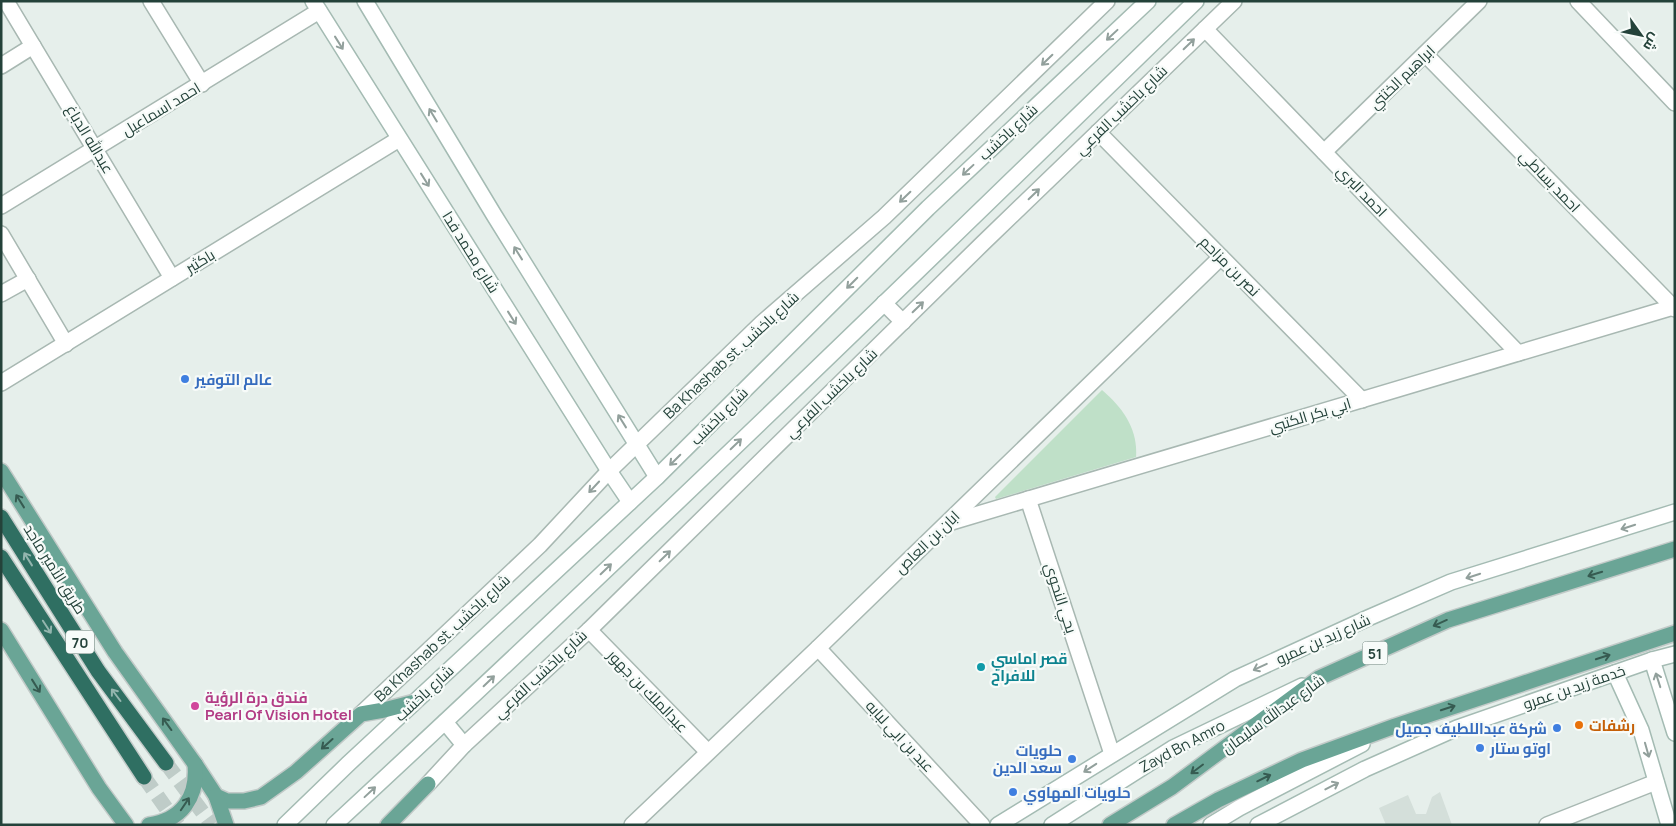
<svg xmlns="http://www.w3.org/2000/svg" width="1676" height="826" font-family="Manrope,Cairo,sans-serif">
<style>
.built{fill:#d4dfda}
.green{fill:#bfe0c8}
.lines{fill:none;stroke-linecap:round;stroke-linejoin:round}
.highway-tunnel{stroke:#bfccc8;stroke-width:15;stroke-dasharray:15 8;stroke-linecap:butt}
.street-casing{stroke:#a8b8b2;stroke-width:18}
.secondary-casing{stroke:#a4bbb3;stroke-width:18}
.primary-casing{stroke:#c2cac8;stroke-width:18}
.highway-casing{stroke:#c2cac8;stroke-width:18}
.street{stroke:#fff;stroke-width:15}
.secondary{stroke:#fff;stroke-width:15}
.primary{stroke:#6aa596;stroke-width:15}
.highway{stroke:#2f6f62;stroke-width:15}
.oneway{stroke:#92a09c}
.oneway2{stroke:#365b51}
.oneway3{stroke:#93b5ae}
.shop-dot{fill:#3f7fe0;stroke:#f7fbf9;stroke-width:2}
.culture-dot{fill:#0f9aa8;stroke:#f7fbf9;stroke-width:2}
.hotel-dot{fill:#d1479c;stroke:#f7fbf9;stroke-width:2}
.food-dot{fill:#e8710a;stroke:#f7fbf9;stroke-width:2}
.labels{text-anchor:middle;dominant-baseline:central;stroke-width:4.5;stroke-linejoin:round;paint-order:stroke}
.shield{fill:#f7fbf9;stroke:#637a73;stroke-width:1}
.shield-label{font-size:14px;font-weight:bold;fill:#24423a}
.street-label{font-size:15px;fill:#24423a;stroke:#f7fbf9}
.shop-label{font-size:15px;font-weight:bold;fill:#366cbe;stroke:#f7fbf9;text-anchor:start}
.culture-label{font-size:15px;font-weight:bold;fill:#0d838f;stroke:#f7fbf9;text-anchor:start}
.hotel-label{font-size:15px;font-weight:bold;fill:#b23c85;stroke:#f7fbf9;text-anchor:start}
.food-label{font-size:15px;font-weight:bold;fill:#c56008;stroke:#f7fbf9;text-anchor:start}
</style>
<rect width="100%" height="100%" fill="#e6efeb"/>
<path class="built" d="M1440 792 1452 825H1386L1379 808 1408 795 1416 814H1426L1432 797Z"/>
<path class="green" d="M1102 390C1123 408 1138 429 1136 457L996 499 995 497Z"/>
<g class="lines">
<g class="highway-tunnel">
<path d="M166 763 212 825"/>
<path d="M144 777 178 825"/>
</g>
<defs>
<g id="street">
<path d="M6 1 172 278"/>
<path d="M151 1 202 84"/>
<path d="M1578 1 1675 103"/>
<path d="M1205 29 1518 353"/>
<path d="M1425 54 1675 309"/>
<path d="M1 66 33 46"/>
<path d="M1098 132 1362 400"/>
<path d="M1324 152 1479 1"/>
<path d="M1 206 319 11"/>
<path d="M1 234 66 344"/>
<path d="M1 294 28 279"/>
<path d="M884 303 903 322"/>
<path d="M1 383 399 139"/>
<path d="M1028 499 1112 754"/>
<path d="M948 523 1673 307"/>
<path d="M589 630 708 752"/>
<path d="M818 648 982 825"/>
<path d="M361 714 540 545 609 471 762 323 884 217 1107 1"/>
<path d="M428 784 464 745 589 630 982 244 1234 1"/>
<path d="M632 825 818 648 1221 257"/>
<path d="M1547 825 1656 782"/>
</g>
<g id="secondary">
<path d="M313 1 609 471 630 502"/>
<path d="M365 1 494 215 657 477"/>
<path d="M1652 660 1675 733"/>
<path d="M1615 673 1641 730 1669 825"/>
<path d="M445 722 464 745"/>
<path d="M285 825 348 764 657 477 928 208 1148 1"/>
<path d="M334 825C626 555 911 278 1196 1"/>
<path d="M998 825 1235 679 1368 618 1451 582 1675 512"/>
<path d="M1052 825 1173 748 1302 686"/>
<path d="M1211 825 1239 808 1362 744"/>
<path d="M1258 825 1365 769 1457 728 1652 660 1675 654"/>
</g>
<g id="primary">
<path d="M1 471 115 652 195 764 216 796 227 801H244L261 797 296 772 361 714 384 710 415 702"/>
<path d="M1 630 99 788 126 825"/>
<path d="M216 796 226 825"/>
<path d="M149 825C182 820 198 797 195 764"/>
<path d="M388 825 428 784"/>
<path d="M1110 825 1172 787 1319 678 1448 620 1675 549"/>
<path d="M1174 825 1218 800 1302 760 1395 726 1675 633"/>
</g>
<g id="highway">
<path d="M1 517 98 671 166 763"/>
<path d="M1 557 144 777"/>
</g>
</defs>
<use href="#street" class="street-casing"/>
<use href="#secondary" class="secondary-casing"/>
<use href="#primary" class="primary-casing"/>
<use href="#highway" class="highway-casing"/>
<use href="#street" class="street"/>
<use href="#secondary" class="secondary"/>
<use href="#primary" class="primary"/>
<use href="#highway" class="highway"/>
</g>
<defs><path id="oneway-shaft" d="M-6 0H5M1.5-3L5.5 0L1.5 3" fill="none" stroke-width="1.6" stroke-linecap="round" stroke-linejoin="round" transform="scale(1.25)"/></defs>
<g class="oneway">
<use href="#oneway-shaft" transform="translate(1112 35) rotate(137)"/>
<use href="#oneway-shaft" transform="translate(339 43) rotate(58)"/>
<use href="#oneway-shaft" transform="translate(1189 44) rotate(-44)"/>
<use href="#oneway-shaft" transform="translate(1047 60) rotate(136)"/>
<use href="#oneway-shaft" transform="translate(433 115) rotate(-121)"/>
<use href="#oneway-shaft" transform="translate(968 170) rotate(137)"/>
<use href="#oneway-shaft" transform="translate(425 180) rotate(58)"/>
<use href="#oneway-shaft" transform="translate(1034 194) rotate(-44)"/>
<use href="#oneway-shaft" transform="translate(905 197) rotate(136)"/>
<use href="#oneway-shaft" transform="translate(518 253) rotate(-122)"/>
<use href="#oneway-shaft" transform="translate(852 283) rotate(135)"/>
<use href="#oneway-shaft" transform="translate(918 307) rotate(-44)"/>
<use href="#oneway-shaft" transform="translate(512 318) rotate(58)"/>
<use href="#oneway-shaft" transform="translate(622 421) rotate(-122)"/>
<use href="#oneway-shaft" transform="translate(736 444) rotate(-44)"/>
<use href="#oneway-shaft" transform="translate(675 460) rotate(135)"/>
<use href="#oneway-shaft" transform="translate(594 487) rotate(133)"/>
<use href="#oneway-shaft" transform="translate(1628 527) rotate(162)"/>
<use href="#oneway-shaft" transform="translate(665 556) rotate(-44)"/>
<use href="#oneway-shaft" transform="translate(606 569) rotate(-44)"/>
<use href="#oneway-shaft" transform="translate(1473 576) rotate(162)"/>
<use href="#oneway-shaft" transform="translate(1260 667) rotate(155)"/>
<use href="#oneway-shaft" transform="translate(1658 680) rotate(-108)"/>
<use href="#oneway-shaft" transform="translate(489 681) rotate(-44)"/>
<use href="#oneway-shaft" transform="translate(1647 750) rotate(74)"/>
<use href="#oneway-shaft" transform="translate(1090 768) rotate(147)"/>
<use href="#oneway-shaft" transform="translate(1332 786) rotate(-27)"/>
<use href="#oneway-shaft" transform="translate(370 792) rotate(-43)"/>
</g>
<g class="oneway2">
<use href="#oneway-shaft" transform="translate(20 501) rotate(-122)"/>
<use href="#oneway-shaft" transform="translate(1595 574) rotate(163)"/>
<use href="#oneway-shaft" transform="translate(1440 623) rotate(156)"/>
<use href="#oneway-shaft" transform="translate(1603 657) rotate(-18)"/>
<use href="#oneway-shaft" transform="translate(36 686) rotate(58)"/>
<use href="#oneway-shaft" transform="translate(1448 708) rotate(-18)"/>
<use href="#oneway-shaft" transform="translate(167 724) rotate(-126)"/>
<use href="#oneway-shaft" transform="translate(327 744) rotate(138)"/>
<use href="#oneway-shaft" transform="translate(1197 769) rotate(143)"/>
<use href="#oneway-shaft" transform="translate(1264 778) rotate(-26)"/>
<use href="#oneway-shaft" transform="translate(185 804) rotate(-56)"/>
</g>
<g class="oneway3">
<use href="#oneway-shaft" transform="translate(28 559) rotate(-122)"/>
<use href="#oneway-shaft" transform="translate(47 627) rotate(57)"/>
<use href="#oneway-shaft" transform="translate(116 695) rotate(-127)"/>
</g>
<g class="shop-dot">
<circle cx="185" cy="379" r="5"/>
<circle cx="1557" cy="728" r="5"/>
<circle cx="1480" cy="748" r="5"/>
<circle cx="1072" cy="759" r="5"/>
<circle cx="1013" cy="792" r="5"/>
</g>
<circle class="culture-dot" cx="981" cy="667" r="5"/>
<circle class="hotel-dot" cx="195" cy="706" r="5"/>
<circle class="food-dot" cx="1579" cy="725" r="5"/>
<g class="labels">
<g class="shield">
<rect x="66" y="630.5" width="28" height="23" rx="4"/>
<rect x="1362.5" y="641.5" width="25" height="23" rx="4"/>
</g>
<g class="shield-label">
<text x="80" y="642">70</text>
<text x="1375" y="653">51</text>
</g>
<g class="street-label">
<text transform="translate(1402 77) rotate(-44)">ابراهيم الختني</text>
<text transform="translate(161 109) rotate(-31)">احمد اسماعيل</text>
<text transform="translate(1121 110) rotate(-44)">شارع باخشب الفرعي</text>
<text transform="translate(1008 132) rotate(-43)">شارع باخشب</text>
<text transform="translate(90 139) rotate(59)">عبدالله الدباغ</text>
<text transform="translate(1550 181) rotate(46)">احمد بساطي</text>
<text transform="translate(1362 191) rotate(46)">احمد البري</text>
<text transform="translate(471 252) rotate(58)">شارع محمد فدا</text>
<text transform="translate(200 261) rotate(-31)">باكثير</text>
<text transform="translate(1230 266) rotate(45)">نصر بن مزاحم</text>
<text transform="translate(731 355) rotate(-43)">Ba Khashab st. شارع باخشب</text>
<text transform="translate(831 393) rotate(-44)">شارع باخشب الفرعي</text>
<text transform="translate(1310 415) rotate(-17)">ابي بكر الكتبي</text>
<text transform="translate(719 416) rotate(-45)">شارع باخشب</text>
<text transform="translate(927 542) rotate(-44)">ابان بن العاص</text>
<text transform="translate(55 569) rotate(58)">طريق الأمير ماجد</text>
<text transform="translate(1061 598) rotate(72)">يحي النحوي</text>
<text transform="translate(442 638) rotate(-43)">Ba Khashab st. شارع باخشب</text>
<text transform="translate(1323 639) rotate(-24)">شارع زيد بن عمرو</text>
<text transform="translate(540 674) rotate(-43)">شارع باخشب الفرعي</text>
<text transform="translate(1574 687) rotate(-19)">خدمة زيد بن عمرو</text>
<text transform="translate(648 691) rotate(46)">عبدالملك بن جهور</text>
<text transform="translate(424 693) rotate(-43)">شارع باخشب</text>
<text transform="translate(1273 714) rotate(-36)">شارع عبدالله سليمان</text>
<text transform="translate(900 736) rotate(47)">عبد بن ابي لبابه</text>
<text transform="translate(1182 746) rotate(-28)">Zayd Bn Amro</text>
</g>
<g class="shop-label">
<text x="195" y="379">عالم التوفير</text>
<text x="1547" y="728" text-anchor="end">شركة عبداللطيف جميل</text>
<text x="1490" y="748">اوتو ستار</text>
<text x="1062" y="750" text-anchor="end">حلويات<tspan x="1062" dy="17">سعد الدين</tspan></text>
<text x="1023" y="792">حلويات المهاوي</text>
</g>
<g class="culture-label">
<text x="991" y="658">قصر اماسي<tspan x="991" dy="17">للافراح</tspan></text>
</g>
<g class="hotel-label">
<text x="205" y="697">فندق درة الرؤية<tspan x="205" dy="17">Pearl Of Vision Hotel</tspan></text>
</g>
<g class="food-label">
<text x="1589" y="725">رشفات</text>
</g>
</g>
<rect width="1676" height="826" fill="none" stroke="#24423a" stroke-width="5"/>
<g transform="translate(1641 35) rotate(123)" stroke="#f7fbf9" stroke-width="4" paint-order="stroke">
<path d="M0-4L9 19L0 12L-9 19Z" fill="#24423a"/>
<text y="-8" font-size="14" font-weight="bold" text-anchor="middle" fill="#24423a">ش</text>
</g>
</svg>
